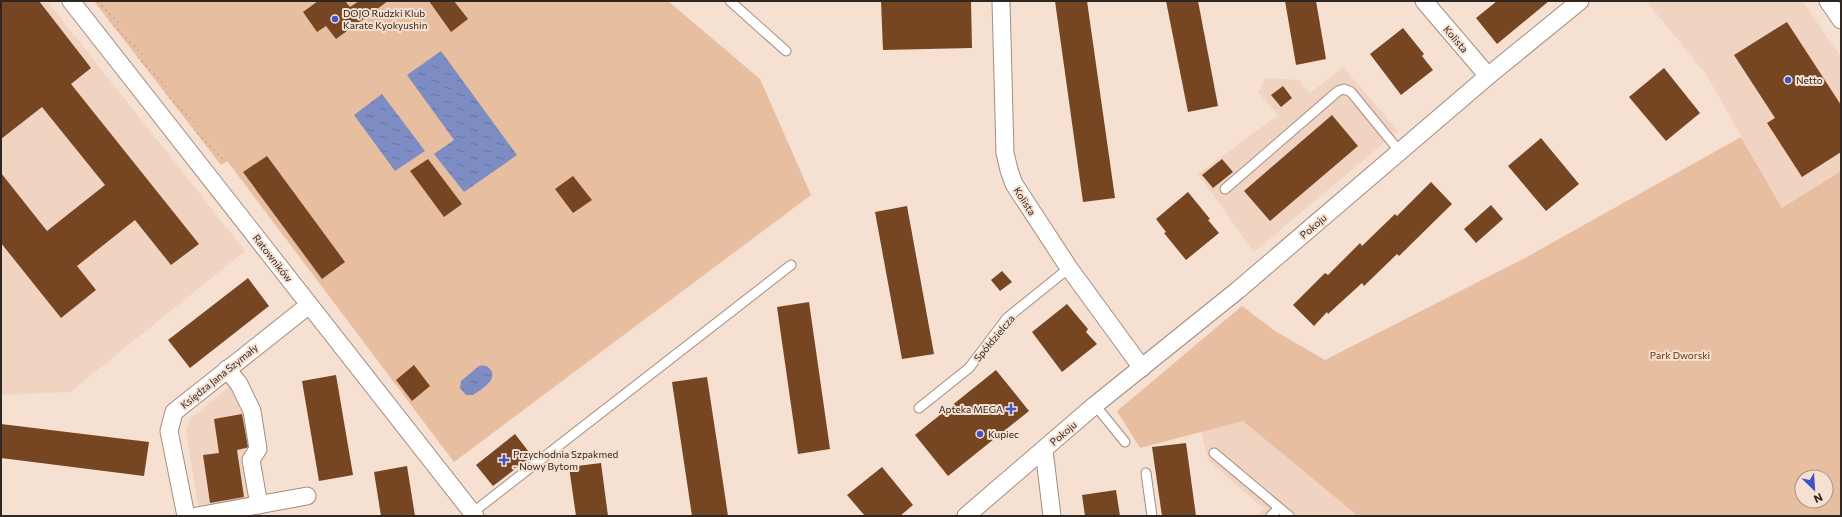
<svg xmlns="http://www.w3.org/2000/svg" width="1842" height="517" font-family="Commissioner,sans-serif">
<style>
.built{fill:#f0d3c1}
.grass{fill:url(#grass-dots)}
.park{fill:#e8bea1;fill-rule:evenodd}
.water{fill:url(#water-ripples)}
.building{fill:#764622}
.lines{fill:none;stroke-linecap:round;stroke-linejoin:round}
.service-casing{stroke:#a28e81;stroke-width:11}
.minor-casing{stroke:#a28e81;stroke-width:19}
.service{stroke:#fff;stroke-width:9}
.minor{stroke:#fff;stroke-width:17}
.poi-dot{fill:#4053c6;stroke:#f5e0d1;stroke-width:1.5}
.labels{text-anchor:middle;dominant-baseline:central;stroke-width:4;stroke-linejoin:round;paint-order:stroke}
.poi-label{font-size:10px;fill:#2e2620;stroke:#f5e0d1;text-anchor:start}
.street-label{font-size:10px;fill:#2e2620;stroke:#f5e0d1}
.park-label{font-size:10px;fill:#663304;stroke:#f5e0d1}
</style>
<defs>
<pattern id="grass-dots" width="8" height="8" patternUnits="userSpaceOnUse"><rect width="8" height="8" fill="#e8bea1"/><path d="M2 2h.1M6 6h.1" fill="none" stroke="#c7a38a" stroke-width="1.8" stroke-linecap="round"/></pattern>
<pattern id="water-ripples" width="26" height="14" patternUnits="userSpaceOnUse"><rect width="26" height="14" fill="#7d8dc3"/><path d="M2 4q2-2 4 0t4 0M15 11q2-2 4 0t4 0" fill="none" stroke="#67739e"/></pattern>
</defs>
<rect width="100%" height="100%" fill="#f5e0d1"/>
<g class="built">
<path d="M1 1H47L245 251 70 392 1 395Z"/>
<path d="M1646 1H1802L1841 57V171L1782 208 1706 74Z"/>
<path d="M1343 67 1398 131 1254 252 1198 174 1278 115 1258 92 1266 78 1299 80 1310 93Z"/>
<path d="M234 383 248 411 256 501 211 509 208 504 198 506 186 430 191 418Z"/>
<path d="M1243 420 1358 516H1256L1264 509 1208 460 1201 431Z"/>
</g>
<path class="grass" d="M94 1H103L180 104 227 161 221 165Z"/>
<g class="park">
<path d="M103 1H668L760 79 811 195 454 462 231 166 177 101Z"/>
<path d="M1741 137 1782 208 1841 171V516H1358L1243 421 1140 448 1117 411 1242 306 1275 331 1325 360 1525 258ZM1802 477H1826V501H1802Z"/>
</g>
<g class="water">
<path d="M441 51 517 155 464 192 434 154 454 140 407 75Z"/>
<path d="M382 94 425 151 395 171 354 115Z"/>
<path d="M479 366C483 365 487 365 490 369 499 380 480 390 473 395H466L460 388 461 381Z"/>
</g>
<g class="building">
<path d="M1 1H39L91 68 71 84 199 244 171 265 135 220 77 266 96 290 61 318 1 243V173L47 231 105 185 42 107 1 139Z"/>
<path d="M318 1H345L350 7 359 1H388L336 39 326 26 317 32 303 12Z"/>
<path d="M429 1H454L468 19 451 32Z"/>
<path d="M881 1H971L972 48 883 50Z"/>
<path d="M1055 1H1087L1115 198 1083 202Z"/>
<path d="M1166 1H1198L1218 106 1188 112Z"/>
<path d="M1285 1H1316L1326 59 1296 65Z"/>
<path d="M1497 1H1549L1497 44 1476 18Z"/>
<path d="M1787 22 1841 105V152L1802 177 1767 123 1775 118 1734 55Z"/>
<path d="M1403 28 1424 54 1422 56 1433 70 1401 95 1370 54Z"/>
<path d="M1664 68 1700 113 1666 141 1629 97Z"/>
<path d="M1283 86 1292 98 1281 107 1271 95Z"/>
<path d="M1332 115 1358 146 1270 221 1244 191Z"/>
<path d="M1541 138 1579 184 1546 211 1508 166Z"/>
<path d="M267 156 345 262 322 279 243 172Z"/>
<path d="M428 159 462 204 444 217 410 171Z"/>
<path d="M1222 159 1233 172 1213 188 1202 175Z"/>
<path d="M573 176 592 200 573 213 555 189Z"/>
<path d="M1431 182 1452 204 1399 256 1397 254 1364 286 1362 283 1328 314 1327 312 1314 326 1293 305 1325 273 1328 275 1360 243 1362 246 1395 214 1397 216Z"/>
<path d="M1188 192 1210 219 1208 220 1219 233 1186 260 1164 233 1166 232 1156 219Z"/>
<path d="M1491 205 1503 219 1476 243 1464 229Z"/>
<path d="M907 206 934 354 902 359 875 212Z"/>
<path d="M1002 271 1012 282 1000 291 991 280Z"/>
<path d="M248 278 269 306 190 368 168 340Z"/>
<path d="M809 302 830 449 798 454 777 307Z"/>
<path d="M1067 304 1088 329 1086 332 1097 344 1062 372 1032 332Z"/>
<path d="M414 365 430 386 412 401 396 380Z"/>
<path d="M996 370 1029 411 948 476 915 435Z"/>
<path d="M336 375 353 475 319 481 302 381Z"/>
<path d="M707 377 718 449 728 516H692L672 382Z"/>
<path d="M242 414 248 447 246 448 237 450 244 497 210 503 203 455 219 453 214 419Z"/>
<path d="M1 424 149 442 144 476 1 458Z"/>
<path d="M515 434 532 456 493 486 476 465Z"/>
<path d="M1186 443 1196 516H1162L1152 447Z"/>
<path d="M601 463 608 516H576L569 467Z"/>
<path d="M407 466 415 516H381L374 472Z"/>
<path d="M882 467 913 505 900 516H865L847 495Z"/>
<path d="M1116 490 1120 516H1085L1082 495Z"/>
</g>
<g class="lines">
<defs>
<g id="service">
<path d="M730 1 786 51"/>
<path d="M1225 189 1338 91 1344 89 1351 92 1400 152"/>
<path d="M1095 405 1125 442"/>
<path d="M919 408 969 368 1007 318 1069 268"/>
<path d="M1214 453 1289 516"/>
<path d="M1146 473 1152 516"/>
<path d="M472 513 791 265"/>
<path d="M1271 516 1279 508"/>
</g>
<g id="minor">
<path d="M71 1 475 516"/>
<path d="M1001 1 1005 153 1009 170 1014 184 1069 268 1142 368"/>
<path d="M1424 1 1488 76"/>
<path d="M1828 1 1841 20"/>
<path d="M227 369 239 384 252 411 258 449 251 460 259 505"/>
<path d="M1044 450 1052 516"/>
<path d="M186 516 169 431 174 412 309 305"/>
<path d="M197 516 307 496"/>
<path d="M966 516 1095 405 1238 290 1488 76 1580 1"/>
</g>
</defs>
<use href="#service" class="service-casing"/>
<use href="#minor" class="minor-casing"/>
<use href="#service" class="service"/>
<use href="#minor" class="minor"/>
</g>
<g class="poi-dot">
<circle cx="335" cy="19" r="4"/>
<circle cx="1788" cy="80" r="4"/>
<path d="M1009 403h4v4h4v4h-4v4h-4v-4h-4v-4h4z"/>
<circle cx="980" cy="434" r="4"/>
<path d="M502 454h4v4h4v4h-4v4h-4v-4h-4v-4h4z"/>
</g>
<g class="labels">
<g class="poi-label">
<text x="343" y="13">DOJO Rudzki Klub<tspan x="343" dy="12">Karate Kyokyushin</tspan></text>
<text x="1796" y="80">Netto</text>
<text x="1003" y="409" text-anchor="end">Apteka MEGA</text>
<text x="988" y="434">Kupiec</text>
<text x="513" y="454">Przychodnia Szpakmed<tspan x="513" dy="12">- Nowy Bytom</tspan></text>
</g>
<g class="street-label">
<text transform="translate(1456 39) rotate(49)">Kolista</text>
<text transform="translate(1025 201) rotate(57)">Kolista</text>
<text transform="translate(1313 226) rotate(-41)">Pokoju</text>
<text transform="translate(273 258) rotate(52)">Ratowników</text>
<text transform="translate(994 338) rotate(-50)">Spółdzielcza</text>
<text transform="translate(219 376) rotate(-39)">Księdza Jana Szymały</text>
<text transform="translate(1063 433) rotate(-41)">Pokoju</text>
</g>
<g class="park-label">
<text x="1680" y="355">Park Dworski</text>
</g>
</g>
<rect width="1842" height="517" fill="none" stroke="#2e2620" stroke-width="4"/>
<g transform="translate(1814 489) rotate(155)"><circle r="19" fill="#f5e0d1" stroke="#a5968a"/>
<path d="M0-3L7 15L0 10L-7 15Z" fill="#4053c6"/>
<text y="-6" font-size="11" font-weight="bold" text-anchor="middle" fill="#2e2620">N</text>
</g>
</svg>
